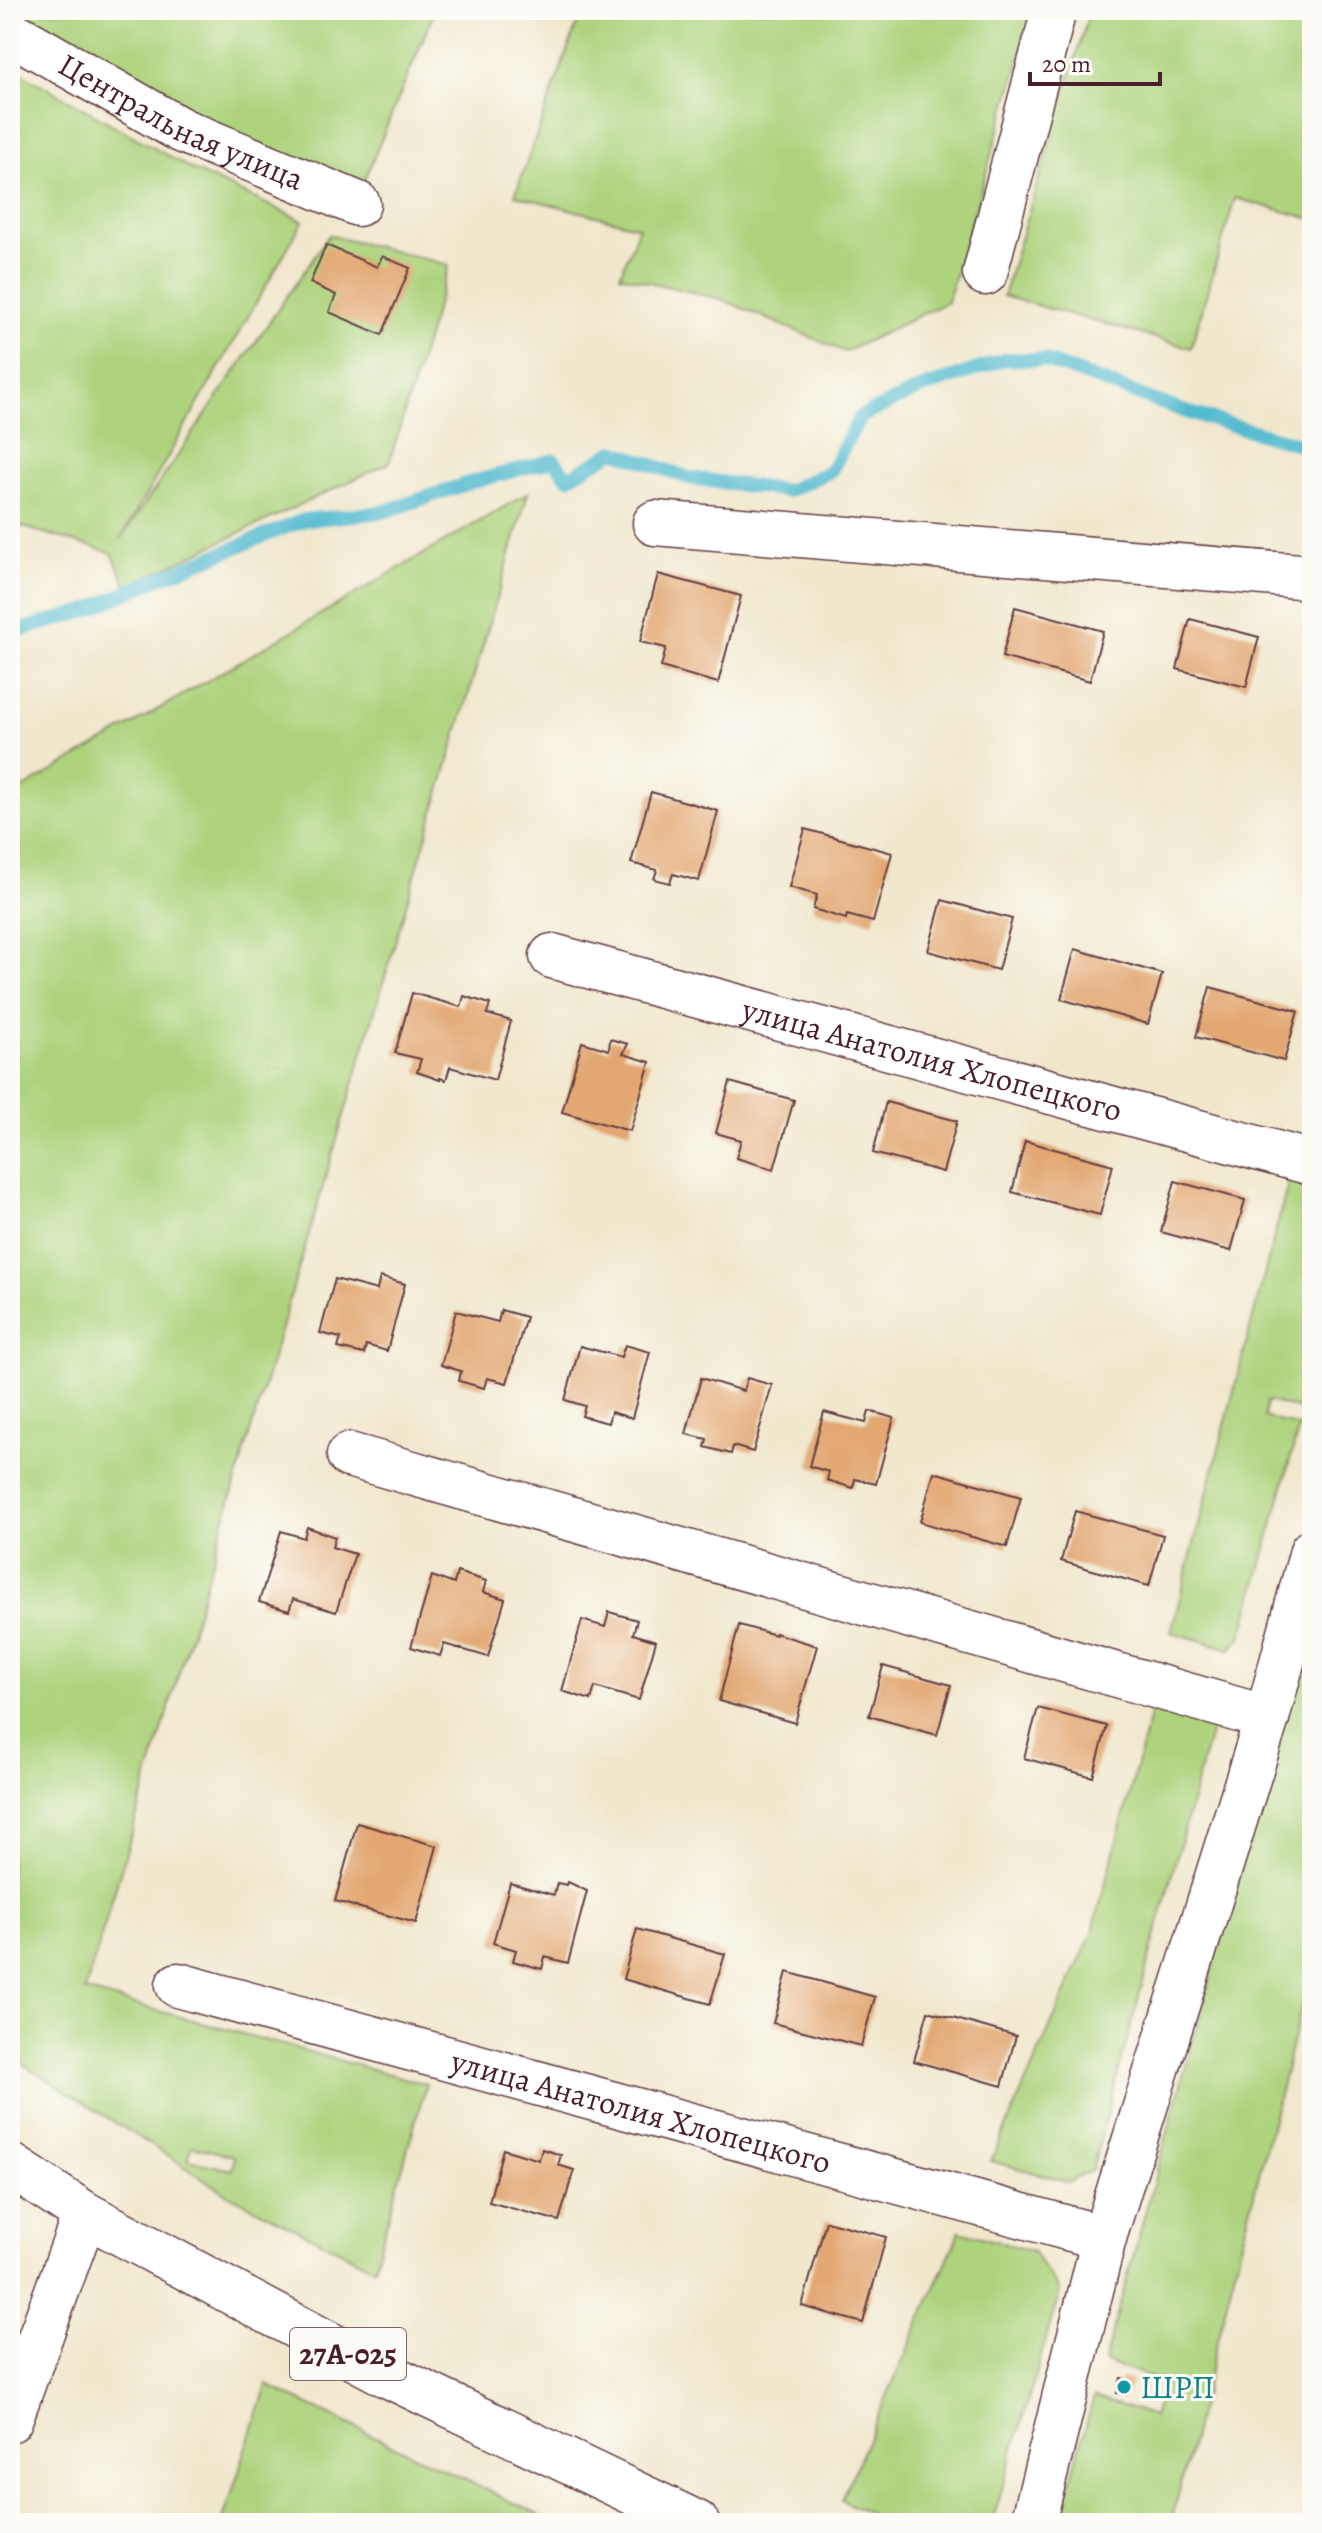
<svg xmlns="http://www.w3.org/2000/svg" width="1322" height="2533" font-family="Alegreya,serif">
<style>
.green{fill:#add37d;stroke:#7c7954;stroke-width:2;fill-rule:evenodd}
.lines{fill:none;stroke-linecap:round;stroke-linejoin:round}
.stream{stroke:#52bacf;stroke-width:14}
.building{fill:#e2a772}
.street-casing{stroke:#633d43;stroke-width:47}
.primary-casing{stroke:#633d43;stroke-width:47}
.street{stroke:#fff;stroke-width:44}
.primary{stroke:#fff;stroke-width:44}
.culture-dot{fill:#0f9aa8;stroke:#fdfcf7;stroke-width:3}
.labels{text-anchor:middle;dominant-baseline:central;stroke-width:6;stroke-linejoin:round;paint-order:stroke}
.shield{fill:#fdfcf7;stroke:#806168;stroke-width:2}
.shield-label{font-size:30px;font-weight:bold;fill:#4a1f2b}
.street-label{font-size:32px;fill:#4a1f2b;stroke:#fdfcf7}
.culture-label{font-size:32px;fill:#0d838f;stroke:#fdfcf7;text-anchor:start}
</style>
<rect width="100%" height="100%" fill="#fdfcf7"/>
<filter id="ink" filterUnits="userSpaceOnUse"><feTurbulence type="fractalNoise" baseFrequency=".0125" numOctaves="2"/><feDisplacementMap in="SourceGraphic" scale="16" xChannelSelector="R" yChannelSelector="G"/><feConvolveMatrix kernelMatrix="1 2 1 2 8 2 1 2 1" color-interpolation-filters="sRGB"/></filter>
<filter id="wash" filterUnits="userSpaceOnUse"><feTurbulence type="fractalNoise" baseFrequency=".006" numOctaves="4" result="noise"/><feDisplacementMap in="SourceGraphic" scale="32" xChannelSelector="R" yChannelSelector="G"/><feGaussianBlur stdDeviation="1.8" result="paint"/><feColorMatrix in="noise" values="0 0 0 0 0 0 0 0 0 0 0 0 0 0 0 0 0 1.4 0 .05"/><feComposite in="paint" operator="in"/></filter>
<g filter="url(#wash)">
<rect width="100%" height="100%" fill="#f0e7cc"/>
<g class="green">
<path d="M435 10 359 193 138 90 10 11Z"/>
<path d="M582 10H1035L947 302 845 352 721 299 620 275 639 227 515 195Z"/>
<path d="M1090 10H1312V219L1235 198 1191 348 1003 296Z"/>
<path d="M10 67 195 171 303 221 120 540 329 235 449 265 389 463 127 586 112 553 10 523Z"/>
<path d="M528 493 85 1991 426 2084 374 2268 229 2195 23 2064 10 2049V796ZM191 2146 234 2156 232 2170 188 2160Z"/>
<path d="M1291 1172 1312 1178V1381L1304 1410 1267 1401 1264 1417 1299 1427 1242 1636 1230 1649 1171 1632Z"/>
<path d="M1312 1610V1964L1171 2523H1059L1094 2397 1153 2416 1165 2381 1104 2362Z"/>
<path d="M1155 1697 1197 1709 1212 1726 1092 2170 1069 2182 991 2161 1093 1931Z"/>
<path d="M960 2231 1032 2251 1060 2291 992 2523H888L841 2500Z"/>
<path d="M267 2385 539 2515 536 2523H222Z"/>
</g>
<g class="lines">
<path class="stream" d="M10 633 86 611 155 580 304 520 383 512 472 482 554 460 568 478 614 451 689 478 787 491 831 471 860 417 917 390 1006 359 1044 360 1186 412 1312 448"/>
</g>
<g id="blocks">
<g class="building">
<path d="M326 245 377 267 382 256 410 268 382 335 329 312 336 295 310 283Z"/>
<path d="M658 574 741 596 718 683 661 667 666 648 640 642Z"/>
<path d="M1015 607 1103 631 1090 681 1002 657Z"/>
<path d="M1190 619 1259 637 1246 687 1177 669Z"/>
<path d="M651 792 718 811 699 881 673 874 670 883 654 879 657 870 631 863Z"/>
<path d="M805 829 892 853 873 922 847 915 846 919 813 909 817 895 789 887Z"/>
<path d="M942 900 1012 919 998 970 928 951Z"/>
<path d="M1075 949 1162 974 1148 1024 1061 999Z"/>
<path d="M1210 987 1298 1011 1284 1061 1196 1037Z"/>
<path d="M412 993 461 1007 464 996 490 1004 487 1014 511 1021 495 1080 450 1067 446 1080 440 1078V1080L417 1072 421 1059 395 1053Z"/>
<path d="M610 1039 628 1044 623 1054 650 1062 630 1131 562 1112 582 1042 609 1050Z"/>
<path d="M730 1082 794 1100 774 1169 736 1158 741 1140 716 1133Z"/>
<path d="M886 1102 957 1121 943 1172 873 1153Z"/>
<path d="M1025 1141 1113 1165 1100 1215 1012 1192Z"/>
<path d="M1175 1181 1245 1200 1231 1251 1161 1232Z"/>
<path d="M380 1277 405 1284 387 1351 366 1345 364 1354 338 1348 341 1338 320 1333 335 1279 377 1290Z"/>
<path d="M501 1310 526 1317 507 1383 487 1378 484 1388 459 1381 461 1371 441 1365 456 1311 498 1322Z"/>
<path d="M625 1345 650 1352 632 1418 611 1412 608 1423 582 1416 585 1406 565 1400 580 1346 621 1357Z"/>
<path d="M701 1378 743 1391 747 1378 772 1385 753 1452 733 1446 731 1454 705 1447 707 1439 686 1434Z"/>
<path d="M869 1411 894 1418 876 1484 855 1479 853 1488 827 1480 829 1472 809 1466 824 1412 866 1423Z"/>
<path d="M934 1472 1021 1497 1007 1547 920 1522Z"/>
<path d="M1075 1511 1163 1535 1149 1586 1061 1561Z"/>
<path d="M307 1527 335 1537 332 1547 355 1554 336 1612 293 1599 289 1611 259 1602 281 1531 304 1538Z"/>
<path d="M457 1572 486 1581 483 1592 505 1599 488 1657 444 1644 440 1656 411 1647 432 1576 454 1584Z"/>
<path d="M609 1612 637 1620 633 1634 656 1641 639 1700 595 1687 591 1700 562 1691 582 1620 605 1627Z"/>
<path d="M739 1625 775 1635V1633L817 1646 795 1723 719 1701Z"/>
<path d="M883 1666 951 1685 937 1735 869 1716Z"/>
<path d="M1038 1708 1107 1726 1093 1777 1024 1758Z"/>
<path d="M357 1823 437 1846 416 1923 335 1901Z"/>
<path d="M568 1882 587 1891 568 1963 545 1957 542 1969 513 1961 516 1950 493 1943 510 1883 554 1895 557 1883 567 1885Z"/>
<path d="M637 1929 725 1954 710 2004 623 1979Z"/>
<path d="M787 1972 875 1997 861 2046 773 2023Z"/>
<path d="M928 2011 1016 2036 1002 2086 914 2061Z"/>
<path d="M503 2149 539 2160 542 2149 561 2155 558 2165 574 2170 559 2221 489 2202Z"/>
<path d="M826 2221 886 2237 863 2323 802 2306Z"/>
<path d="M1121 2378 1131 2381 1127 2395 1117 2393Z"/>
</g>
</g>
</g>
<g filter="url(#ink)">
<use href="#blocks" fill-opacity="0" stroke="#633d43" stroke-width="2"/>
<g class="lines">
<defs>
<g id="street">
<path id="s1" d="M10 32 181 130 358 204"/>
<path d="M985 273 1054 10"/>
<path d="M655 523 1312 577"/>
<path id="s2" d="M552 956 1312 1163"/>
<path d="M349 1455 1267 1718"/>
<path id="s3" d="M178 1985 1104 2238"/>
<path d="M10 2420 85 2214"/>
<path d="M1033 2523 1104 2238 1267 1718 1312 1551"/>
</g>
<path id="primary" d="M10 2165 85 2214 387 2375 697 2523"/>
</defs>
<use href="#street" class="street-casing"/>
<use href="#primary" class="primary-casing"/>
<use href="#street" class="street"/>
<use href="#primary" class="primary"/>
</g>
</g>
<circle class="culture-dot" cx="1124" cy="2387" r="8"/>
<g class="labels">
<rect class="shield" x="290" y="2328" width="116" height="52" rx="6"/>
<g class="shield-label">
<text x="348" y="2354">27А-025</text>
</g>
<g class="street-label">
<text stroke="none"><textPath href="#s1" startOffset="194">Центральная улица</textPath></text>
<text stroke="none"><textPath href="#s2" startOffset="394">улица Анатолия Хлопецкого</textPath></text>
<text stroke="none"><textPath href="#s3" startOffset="480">улица Анатолия Хлопецкого</textPath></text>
</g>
<g class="culture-label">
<text x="1140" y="2387">ШРП</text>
</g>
</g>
<rect width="1322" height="2533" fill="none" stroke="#fdfcf7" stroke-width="40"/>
<path d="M1030 72v12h130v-12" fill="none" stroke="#4a1f2b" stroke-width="4"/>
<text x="1042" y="72" font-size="24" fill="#4a1f2b" stroke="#fdfcf7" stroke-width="6" paint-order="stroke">20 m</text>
</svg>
